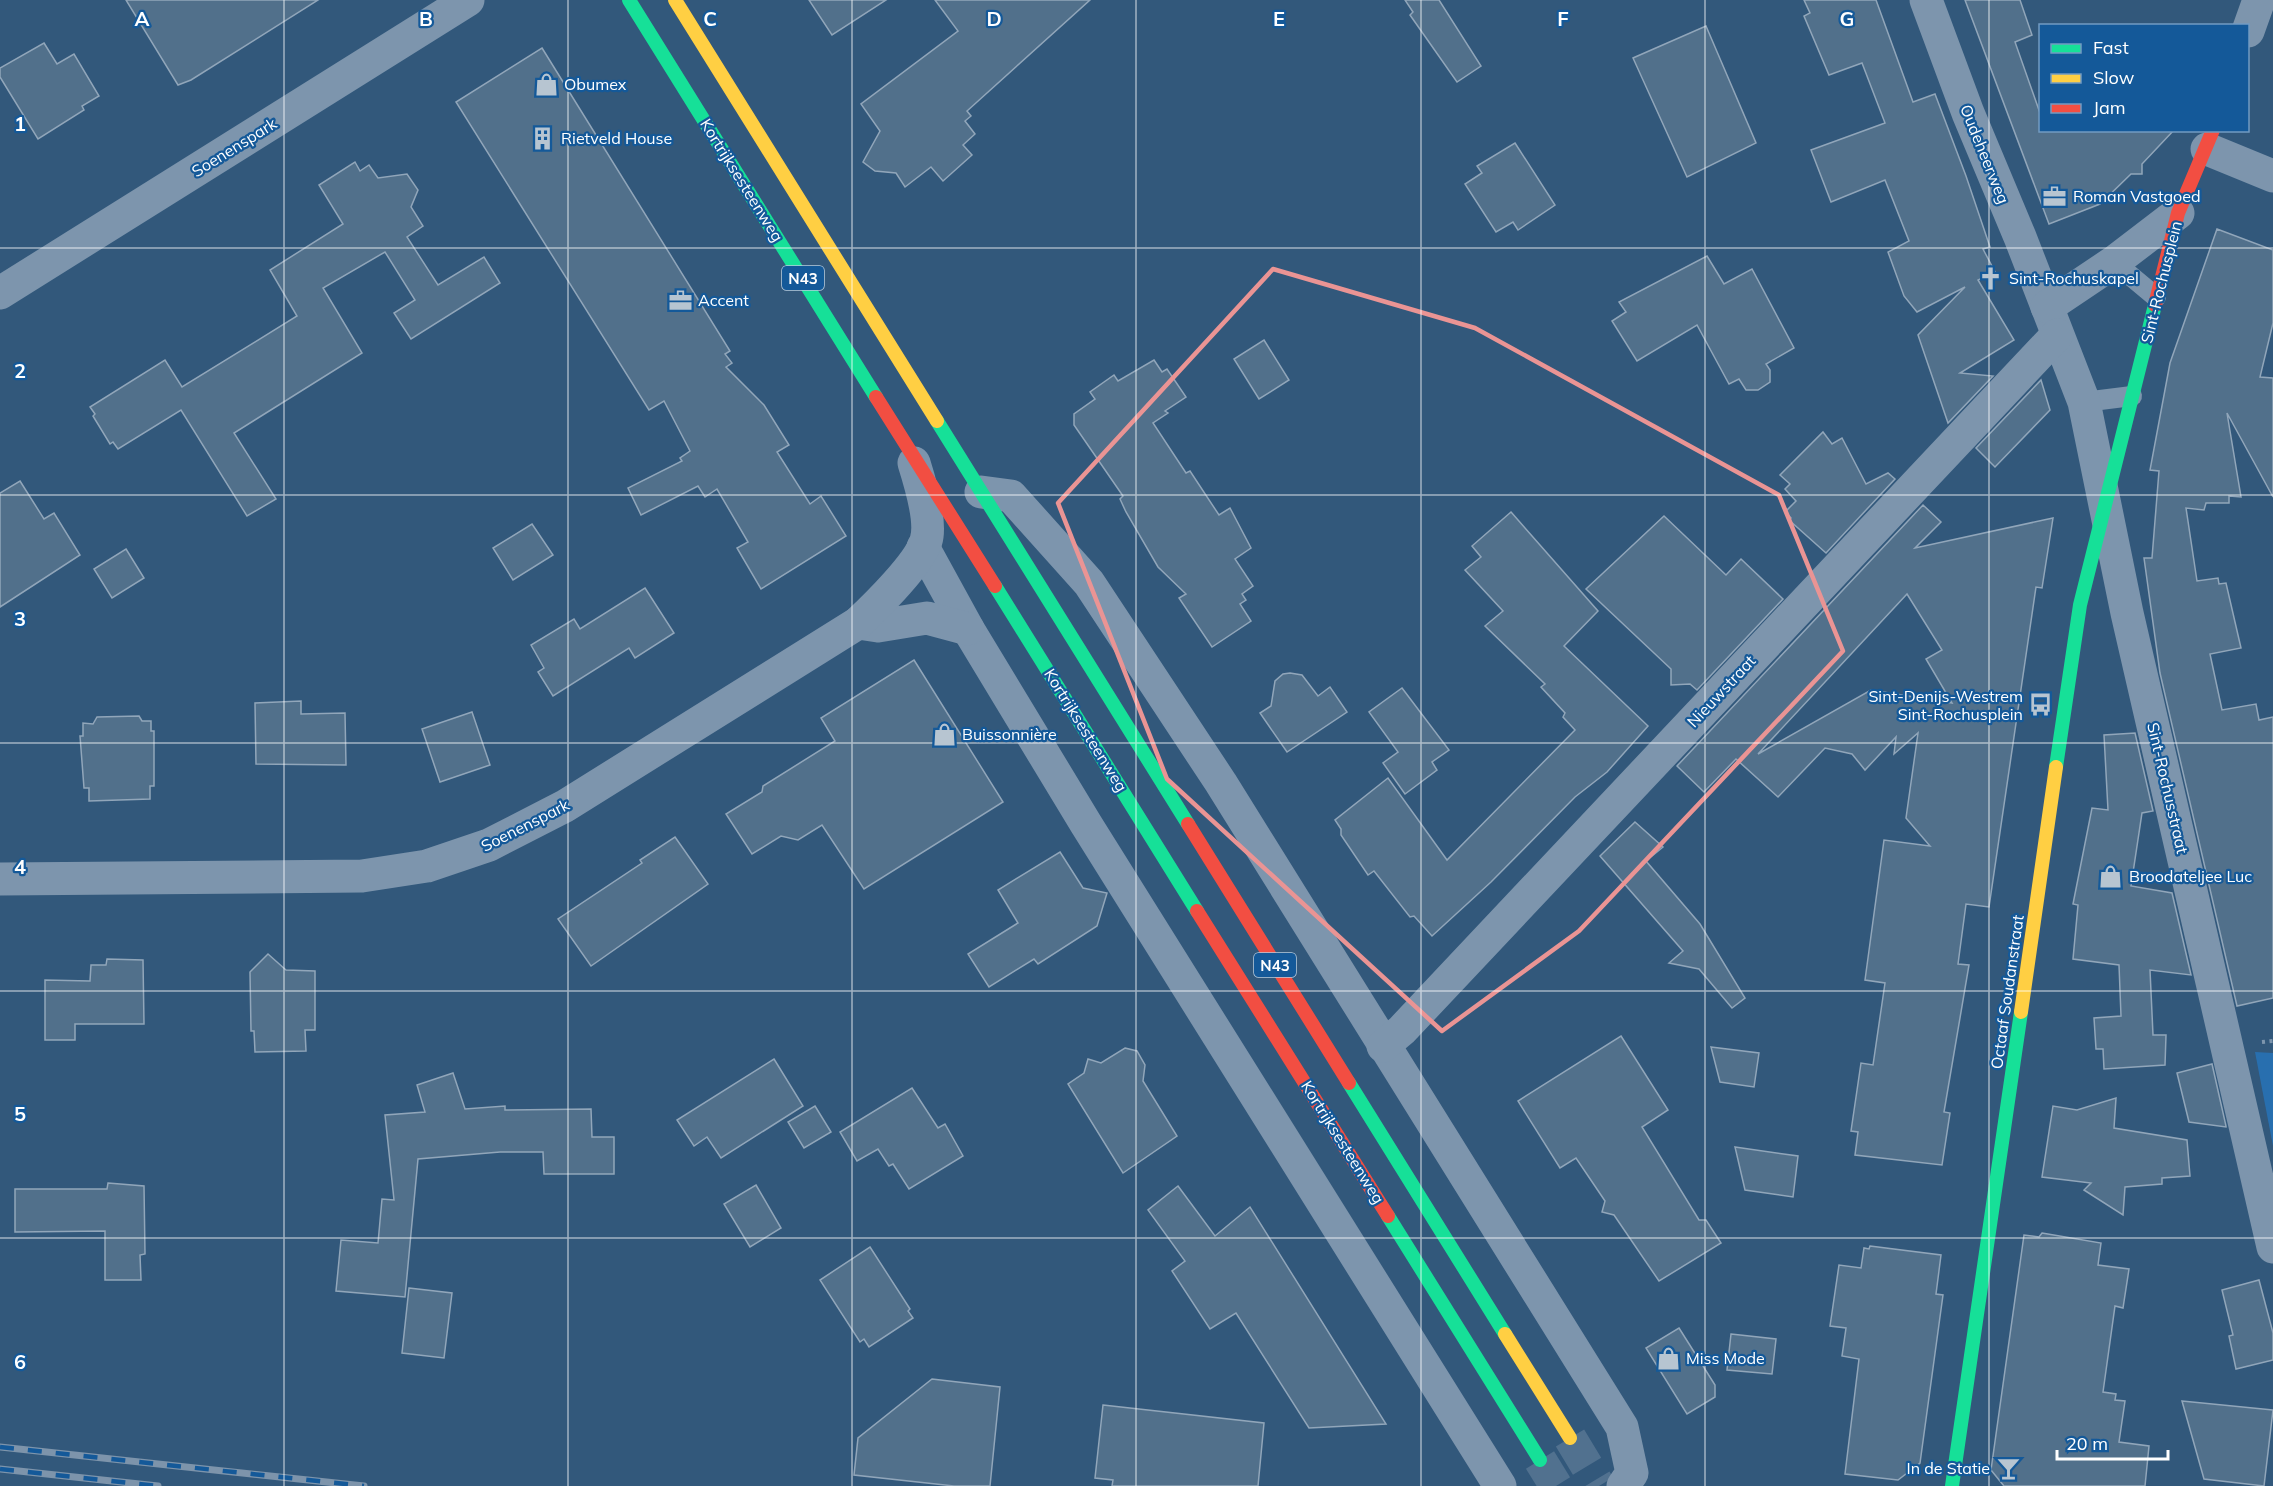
<svg xmlns="http://www.w3.org/2000/svg" width="2273" height="1486" font-family="Mulish,sans-serif">
<style>
.green{fill:#286faf}
.building{fill:#51708b;stroke:#91a6ba;stroke-width:1.5;fill-rule:evenodd}
.lines{fill:none;stroke-linecap:round;stroke-linejoin:round}
.primary-tunnel{stroke:#51718f;stroke-width:33;stroke-dasharray:33 16;stroke-linecap:butt}
.path{stroke:#7d95ad;stroke-width:4;stroke-dasharray:3 4.5;stroke-linecap:butt}
.lane{stroke:#7d95ad;stroke-width:20}
.street{stroke:#7d95ad;stroke-width:33}
.fast{stroke:#16e098;stroke-width:14}
.slow{stroke:#ffcf43;stroke-width:14}
.jam{stroke:#f24e42;stroke-width:14}
.rail-casing{stroke:#7d94ab;stroke-width:7}
.rail{stroke:#145999;stroke-width:4.5;stroke-dasharray:14;stroke-linecap:butt}
.marked{fill:none;stroke:#ea9494;stroke-width:4.5;stroke-linejoin:round}
.grid{fill:none;stroke:#fff;stroke-width:1.5;stroke-opacity:0.55}
.labels{text-anchor:middle;dominant-baseline:central;stroke-width:4.5;stroke-linejoin:round;paint-order:stroke}
.shield{fill:#145999;stroke:#b8cde0;stroke-width:1.5}
.shield-label{font-size:15px;font-weight:bold;fill:#fff}
.poi-label{font-size:16px;fill:#fff;stroke:#145999;text-anchor:start}
.street-label{font-size:16px;fill:#fff;stroke:#145999}
.grid-label{font-size:20px;text-anchor:middle;font-weight:bold;fill:#fff;stroke:#145999;stroke-width:4.5;stroke-linejoin:round;paint-order:stroke}
</style>
<rect width="100%" height="100%" fill="#32587b"/>
<path class="green" d="M2255 1052 2273 1053V1146Z"/>
<g class="building">
<path d="M126 0H318L191 80 178 85Z"/>
<path d="M809 0H886L832 35Z"/>
<path d="M935 0H1090L967 111 971 116 965 121 975 134 963 145 972 155 943 181 931 167 905 187 896 173 875 171 863 162 880 131 861 104 958 31Z"/>
<path d="M1405 0H1439L1481 66 1457 82 1410 15 1413 12Z"/>
<path d="M1804 0H1876L1913 102 1935 94 1966 176 1990 247 1983 249 1995 272 1978 280 2014 340 1960 373 1993 376 1948 423 1918 335 1965 287 1917 312 1904 296 1888 252 1909 241 1885 180 1831 202 1811 150 1885 123 1862 63 1829 75 1804 16 1810 13Z"/>
<path d="M1965 0H2020L2032 35 2015 42 2040 113V130H2174L2142 164V174H2131L2100 204 2049 224Z"/>
<path d="M1706 26 1756 143 1687 177 1633 58Z"/>
<path d="M44 43 57 64 74 54 99 96 82 106 84 110 38 139 0 77V68Z"/>
<path d="M542 48 730 351 725 354 732 363 726 367 764 405 789 445 777 452 810 504 821 496 846 536 761 589 737 548 748 542 717 489 705 497 698 486 641 515 628 488 682 461 680 458 690 451 664 401 649 410 456 102Z"/>
<path d="M1515 143 1555 205 1518 230 1513 222 1496 232 1465 184 1482 173 1477 166Z"/>
<path d="M355 162 360 171 369 165 378 178 407 174 418 190 411 207 423 226 407 237 438 285 484 257 500 283 411 339 394 313 415 300 385 252 323 288 362 353 234 433 276 499 247 516 181 410 118 449 113 442 110 444 93 416 95 414 90 407 165 360 182 387 297 316 270 270 343 224 319 185Z"/>
<path d="M2217 229 2273 250V323L2260 377 2273 378V497L2227 413 2241 497 2229 496V503H2206L2204 510 2186 508 2197 581 2218 578 2219 584 2226 583 2241 648 2210 654 2222 710 2256 704 2259 720 2273 717V998L2237 1006 2160 673 2144 558H2152L2159 471 2150 470 2170 363Z"/>
<path d="M1707 256 1724 284 1752 269 1794 348 1766 364 1770 370V382L1758 390H1746L1739 379 1729 384 1697 325 1637 361 1612 321 1626 312 1619 302Z"/>
<path d="M1264 340 1289 380 1259 399 1234 359Z"/>
<path d="M1154 360 1162 372 1167 369 1186 397 1165 411 1168 413 1153 423 1186 473 1190 471 1219 515 1230 508 1251 548 1235 559 1253 586 1242 594 1246 600 1240 604 1251 621 1212 647 1179 598 1186 594 1158 567 1126 512 1120 499 1123 496 1074 425V414L1095 399 1090 392 1114 375 1118 381Z"/>
<path d="M2041 380 2050 410 1995 467 1976 448Z"/>
<path d="M1823 432 1832 444 1842 438 1866 484 1888 473 1895 479 1826 553 1789 520 1791 518 1785 512 1796 501 1785 489 1790 484 1780 475Z"/>
<path d="M20 481 44 519 54 513 80 555 0 607V493Z"/>
<path d="M1923 505 1941 522 1915 548 2053 518 2042 588 2036 587 1989 907 1966 904 1958 964 1969 965 1944 1112 1950 1113 1942 1165 1855 1155 1858 1132 1851 1131 1861 1063 1873 1065 1885 983 1865 980 1884 840 1930 846 1906 818 1918 733 1894 754 1896 737 1865 770 1852 754 1825 748 1778 797 1736 759 1704 792 1677 766ZM1907 594 1942 650 1926 659 1952 703 1871 690 1758 754Z"/>
<path d="M1511 512 1598 611 1564 646 1648 726 1607 772 1575 797 1491 882 1432 936 1414 916 1410 917 1374 871 1368 875 1341 835V829L1335 820 1388 778 1447 860 1575 730 1563 717 1565 713 1541 687 1545 684 1485 626 1503 611 1465 570 1481 557 1472 546Z"/>
<path d="M1664 516 1726 575 1741 559 1783 599 1697 690 1690 684 1671 685V669L1586 589Z"/>
<path d="M532 524 553 555 513 580 493 548Z"/>
<path d="M126 549 144 578 112 598 94 569Z"/>
<path d="M645 588 674 633 635 658 629 648 553 696 538 672 544 668 531 645 574 619 580 629Z"/>
<path d="M914 660 1003 802 864 889 822 825 798 840 781 836 752 854 726 814 762 792 763 786 835 741 821 718Z"/>
<path d="M1290 673 1302 675 1318 696 1330 687 1347 712 1287 752 1260 713 1271 706 1275 681 1283 674Z"/>
<path d="M1402 688 1449 750 1432 762 1437 770 1405 794 1383 763 1398 752 1369 712Z"/>
<path d="M301 701V714L345 713 346 765 256 764 255 703Z"/>
<path d="M472 712 490 765 440 782 422 729Z"/>
<path d="M139 716 142 721H151V731H154V786H150V799L89 801V788H84L80 736H83V723L93 724 97 717Z"/>
<path d="M2135 733 2153 811 2142 813 2131 886 2172 893 2191 975 2150 970 2153 1035H2166L2165 1065 2104 1069 2103 1049H2096L2094 1018 2121 1016 2119 965 2073 959 2078 905 2073 904 2092 808 2108 810 2104 735Z"/>
<path d="M1635 822 1663 847 1646 861 1700 924 1745 998 1732 1008 1699 969 1669 963 1683 951 1600 856Z"/>
<path d="M675 837 708 884 591 966 558 919 642 863 640 860Z"/>
<path d="M1060 852 1083 888 1107 893 1097 926 1038 964 1034 959 989 987 968 954 1018 923 998 890Z"/>
<path d="M268 954 286 970 315 971V1030H305L306 1051 255 1052 254 1031H251L250 972Z"/>
<path d="M107 959 143 960 144 1024H75V1040H45V980L90 981 91 965H106Z"/>
<path d="M1621 1036 1668 1110 1642 1127 1699 1220H1706L1721 1243 1659 1281 1614 1215 1602 1212 1605 1201 1576 1158 1560 1168 1518 1101Z"/>
<path d="M1711 1047 1759 1053 1754 1087 1720 1082Z"/>
<path d="M1125 1048 1137 1051 1145 1065 1143 1081 1177 1136 1123 1173 1068 1084 1084 1073 1088 1059 1101 1063Z"/>
<path d="M774 1059 803 1106 721 1158 707 1137 694 1146 677 1120Z"/>
<path d="M2212 1064 2226 1126V1127L2189 1122 2177 1073Z"/>
<path d="M453 1073 465 1109 505 1106V1110L591 1109 592 1137H614V1174H544L543 1152H500L418 1159 405 1297 336 1291 341 1240 378 1243 382 1199 394 1200 385 1115 425 1112 417 1085Z"/>
<path d="M912 1088 938 1128 945 1124 963 1156 909 1189 893 1164 889 1166 878 1149 857 1161 840 1132Z"/>
<path d="M2116 1098 2114 1128 2187 1140 2190 1176 2162 1178V1184L2125 1187 2123 1215 2084 1190 2091 1183 2042 1177 2053 1106 2077 1110Z"/>
<path d="M815 1106 831 1132 804 1148 788 1122Z"/>
<path d="M1735 1147 1798 1156 1793 1197 1745 1190Z"/>
<path d="M108 1183 144 1186 145 1254 140 1255 141 1280H105V1231L15 1232V1189H107Z"/>
<path d="M756 1185 781 1228 750 1247 724 1204Z"/>
<path d="M1178 1186 1215 1236 1250 1207 1386 1424 1309 1428 1236 1313 1210 1329 1172 1271 1185 1261 1148 1210Z"/>
<path d="M2042 1233 2101 1243 2098 1265 2129 1269 2123 1308 2115 1306 2103 1392 2116 1394 2115 1400 2125 1401 2119 1442 2149 1446 2145 1486H2004L1991 1470 2024 1235 2039 1237Z"/>
<path d="M1870 1246 1941 1255 1936 1294 1943 1295 1920 1463 1898 1480 1845 1474 1859 1359 1842 1356 1846 1328 1830 1326 1839 1265 1861 1268 1864 1248 1869 1249Z"/>
<path d="M870 1247 910 1309 908 1311 913 1318 869 1347 864 1339 860 1342 820 1280Z"/>
<path d="M2259 1280 2273 1333V1360L2236 1369 2229 1336 2233 1335 2222 1290Z"/>
<path d="M409 1288 452 1293 444 1358 402 1353Z"/>
<path d="M1679 1328 1715 1385V1397L1687 1414 1646 1348Z"/>
<path d="M1731 1334 1776 1339 1772 1374 1727 1370Z"/>
<path d="M932 1379 1000 1387 990 1486H954L854 1475 858 1438Z"/>
<path d="M2182 1401 2273 1410 2264 1486 2204 1479Z"/>
<path d="M1103 1405 1264 1423 1258 1486H1112L1113 1480 1095 1478Z"/>
</g>
<g class="lines">
<g class="primary-tunnel">
<path d="M1570 1438 1599 1486"/>
<path d="M1540 1460 1556 1486"/>
</g>
<path class="path" d="M2262 1042 2273 1041"/>
<g class="lane">
<path d="M2114 262 2156 297"/>
<path d="M2084 402 2132 396"/>
</g>
<g class="street">
<path d="M1926 0 1968 113 2020 237 2084 402 2127 613 2273 1247"/>
<path d="M2248 31 2259 0"/>
<path d="M2207 149 2273 176"/>
<path d="M0 293 468 0"/>
<path d="M2047 307 2114 262 2178 213"/>
<path d="M981 492 1011 496 1089 583 1221 783 1622 1427 1632 1473 1623 1486"/>
<path d="M923 547 968 629 1086 824 1500 1486"/>
<path d="M858 623 878 626 927 618 968 629"/>
<path d="M0 879 362 876 427 866 489 845 565 806 858 623C876 606 919 564 926 541 932 522 920 482 914 463"/>
<path d="M1383 1046 1402 1030 2057 335"/>
</g>
<g class="fast">
<path d="M629 0 876 397"/>
<path d="M937 421 1188 824"/>
<path d="M995 586 1197 911"/>
<path d="M2056 767 2080 605 2155 305"/>
<path d="M1349 1083 1505 1334"/>
<path d="M1388 1216 1540 1460"/>
<path d="M1952 1486 2021 1012"/>
</g>
<g class="slow">
<path d="M675 0 937 421"/>
<path d="M2021 1012 2056 767"/>
<path d="M1505 1334 1570 1438"/>
</g>
<g class="jam">
<path d="M2155 305 2178 213 2213 130"/>
<path d="M876 397 995 586"/>
<path d="M1188 824 1349 1083"/>
<path d="M1197 911 1388 1216"/>
</g>
<defs>
<g id="rail">
<path d="M0 1447 364 1486"/>
<path d="M0 1469 158 1486"/>
</g>
</defs>
<use href="#rail" class="rail-casing"/>
<use href="#rail" class="rail"/>
</g>
<path class="marked" d="M1273 269 1475 328 1779 495 1843 651 1579 931 1442 1031 1167 779 1058 503Z"/>
<path class="grid" d="M284 0V1486M568 0V1486M852 0V1486M1136 0V1486M1421 0V1486M1705 0V1486M1989 0V1486M0 248H2273M0 495H2273M0 743H2273M0 991H2273M0 1238H2273"/>
<defs>
<symbol id="shop-bare" viewBox="-9 -9 18 18"><path d="M-5-2.5h2.3a2.7 3.5 0 0 1 5.4 0H5L5.5 6h-11ZM-1.5-2.5h3a1.5 2.3 0 0 0-3 0Z" fill="#b7c5d1" stroke="#145999" stroke-width="2.5" paint-order="stroke"/></symbol>
<symbol id="building-bare" viewBox="-9 -9 18 18"><path d="M-4-6H4V6H1V3H-1V6H-4ZM-2.5-4.3h1.7v1.8h-1.7ZM.8-4.3h1.7v1.8H.8ZM-2.5-1h1.7V.8h-1.7ZM.8-1h1.7V.8H.8Z" fill="#b7c5d1" stroke="#145999" stroke-width="2.5" paint-order="stroke"/></symbol>
<symbol id="office-bare" viewBox="-9 -9 18 18"><path d="M-6-3h4V-5.5h4V-3h4V5H-6ZM-1-4.5V-3h2v-1.5ZM-6 0V1H6V0Z" fill="#b7c5d1" stroke="#145999" stroke-width="2.5" paint-order="stroke"/></symbol>
<symbol id="church-bare" viewBox="-9 -9 18 18"><path d="M-1.2-6h2.4v3.5h3.3v2.4h-3.3V6h-2.4V-.1h-3.3v-2.4h3.3Z" fill="#b7c5d1" stroke="#145999" stroke-width="2.5" paint-order="stroke"/></symbol>
<symbol id="bus-bare" viewBox="-9 -9 18 18"><path d="M-5-6H5V4H4V6H2V4H-2V6H-4V4H-5ZM-3.5-4V0h7V-4ZM-3.5 1.2v1.5H-2V1.2ZM2 1.2v1.5H3.5V1.2Z" fill="#b7c5d1" stroke="#145999" stroke-width="2.5" paint-order="stroke"/></symbol>
<symbol id="bar-bare" viewBox="-9 -9 18 18"><path d="M-6-5H6L.8 .8V4.5H3.5V6h-7V4.5H-.8V.8Z" fill="#b7c5d1" stroke="#145999" stroke-width="2.5" paint-order="stroke"/></symbol>
</defs>
<g fill-rule="evenodd">
<use href="#shop-bare" x="530" y="68" width="33" height="33"/>
<use href="#building-bare" x="526" y="122" width="33" height="33"/>
<use href="#office-bare" x="2038" y="180" width="33" height="33"/>
<use href="#church-bare" x="1974" y="262" width="33" height="33"/>
<use href="#office-bare" x="664" y="284" width="33" height="33"/>
<use href="#bus-bare" x="2024" y="688" width="33" height="33"/>
<use href="#shop-bare" x="928" y="718" width="33" height="33"/>
<use href="#shop-bare" x="2094" y="860" width="33" height="33"/>
<use href="#shop-bare" x="1652" y="1342" width="33" height="33"/>
<use href="#bar-bare" x="1992" y="1452" width="33" height="33"/>
</g>
<g class="labels">
<g class="shield">
<rect x="782" y="266" width="42" height="24" rx="4.5"/>
<rect x="1254" y="953" width="42" height="24" rx="4.5"/>
</g>
<g class="shield-label">
<text x="803" y="278">N43</text>
<text x="1275" y="965">N43</text>
</g>
<g class="poi-label">
<text x="564" y="84">Obumex</text>
<text x="561" y="138">Rietveld House</text>
<text x="2073" y="196">Roman Vastgoed</text>
<text x="2009" y="278">Sint-Rochuskapel</text>
<text x="698" y="300">Accent</text>
<text x="2023" y="696" text-anchor="end">Sint-Denijs-Westrem<tspan x="2023" dy="18">Sint-Rochusplein</tspan></text>
<text x="962" y="734">Buissonnière</text>
<text x="2129" y="876">Broodateljee Luc</text>
<text x="1686" y="1358">Miss Mode</text>
<text x="1990" y="1468" text-anchor="end">In de Statie</text>
</g>
<g class="street-label">
<text transform="translate(234 147) rotate(-32)">Soenenspark</text>
<text transform="translate(1985 154) rotate(68)">Oudeheerweg</text>
<text transform="translate(742 180) rotate(58)">Kortrijksesteenweg</text>
<text transform="translate(2161 282) rotate(-76)">Sint-Rochusplein</text>
<text transform="translate(1721 691) rotate(-47)">Nieuwstraat</text>
<text transform="translate(1086 730) rotate(58)">Kortrijksesteenweg</text>
<text transform="translate(2168 788) rotate(77)">Sint-Rochusstraat</text>
<text transform="translate(525 825) rotate(-27)">Soenenspark</text>
<text transform="translate(2007 992) rotate(-82)">Octaaf Soudanstraat</text>
<text transform="translate(1343 1142) rotate(58)">Kortrijksesteenweg</text>
</g>
</g>
<g class="grid-label">
<text x="142" y="26">A</text>
<text x="426" y="26">B</text>
<text x="710" y="26">C</text>
<text x="994" y="26">D</text>
<text x="1279" y="26">E</text>
<text x="1563" y="26">F</text>
<text x="1847" y="26">G</text>
<text x="20" y="131">1</text>
<text x="20" y="378">2</text>
<text x="20" y="626">3</text>
<text x="20" y="874">4</text>
<text x="20" y="1121">5</text>
<text x="20" y="1369">6</text>
</g>
<rect x="2039" y="24" width="210" height="108" fill="#145999" stroke="#729bc2" stroke-width="1.5"/>
<rect x="2051" y="44" width="30" height="9" fill="#16e098" stroke="#729bc2" stroke-width="1.5"/>
<text x="2093" y="54" font-size="18" fill="#ffffff">Fast</text>
<rect x="2051" y="74" width="30" height="9" fill="#ffcf43" stroke="#729bc2" stroke-width="1.5"/>
<text x="2093" y="84" font-size="18" fill="#ffffff">Slow</text>
<rect x="2051" y="104" width="30" height="9" fill="#f24e42" stroke="#729bc2" stroke-width="1.5"/>
<text x="2093" y="114" font-size="18" fill="#ffffff">Jam</text>
<path d="M2057 1450v9h111v-9" fill="none" stroke="#ffffff" stroke-width="3"/>
<text x="2066" y="1450" font-size="18" fill="#ffffff" stroke="#145999" stroke-width="4.5" paint-order="stroke">20 m</text>
</svg>
